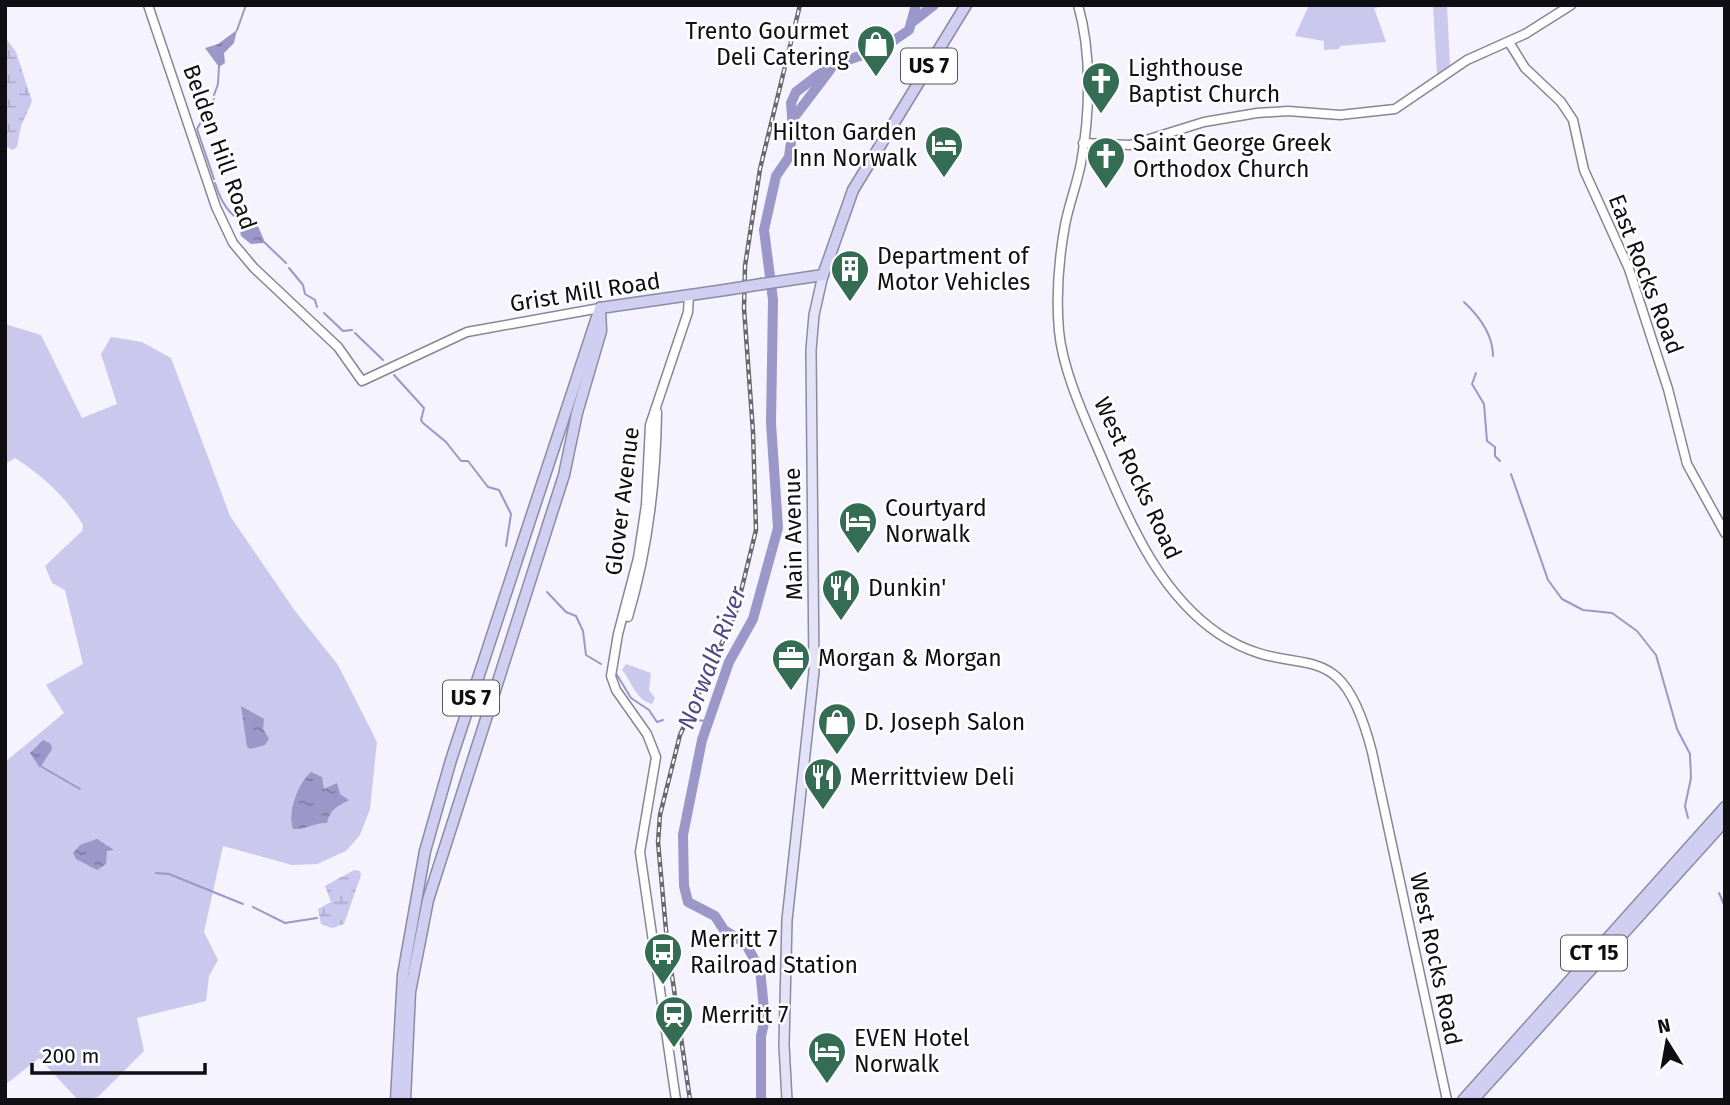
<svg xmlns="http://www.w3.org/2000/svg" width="1730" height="1105" font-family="'Fira Sans',sans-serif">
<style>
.green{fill:#cac8ec}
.wetland{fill:url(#wetland-marsh)}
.water{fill:url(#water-ripples)}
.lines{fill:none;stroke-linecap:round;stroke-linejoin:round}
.stream{stroke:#9b97c9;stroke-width:2}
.river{stroke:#9b97c9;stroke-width:10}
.secondary-casing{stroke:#878696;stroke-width:11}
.primary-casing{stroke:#8c8ba3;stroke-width:12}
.highway-casing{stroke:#8c8ba3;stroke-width:13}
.secondary{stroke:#fff;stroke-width:8}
.primary{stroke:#e3e2f7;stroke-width:9}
.highway{stroke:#d0cef1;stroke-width:10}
.rail-casing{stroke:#696870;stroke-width:4.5}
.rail{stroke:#fff;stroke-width:2;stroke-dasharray:5;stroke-linecap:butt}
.highway-bridge-casing{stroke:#8c8ba3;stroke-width:13;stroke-linecap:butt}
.highway-bridge{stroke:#d0cef1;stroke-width:10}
.labels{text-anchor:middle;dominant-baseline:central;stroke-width:5;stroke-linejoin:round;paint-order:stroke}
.shield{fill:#fff;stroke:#56565a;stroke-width:2}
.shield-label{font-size:21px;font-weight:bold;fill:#0e0e13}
.poi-label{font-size:23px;fill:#0e0e13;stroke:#fff;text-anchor:start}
.street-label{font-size:23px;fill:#0e0e13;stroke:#fff}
.water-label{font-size:24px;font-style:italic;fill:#504787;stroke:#fff}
</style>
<defs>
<pattern id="wetland-marsh" width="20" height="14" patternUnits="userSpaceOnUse" patternTransform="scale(1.75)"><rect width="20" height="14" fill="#cac8ec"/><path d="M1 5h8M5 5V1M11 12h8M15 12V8" fill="none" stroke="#acabca"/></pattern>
<pattern id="water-ripples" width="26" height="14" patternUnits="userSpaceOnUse" patternTransform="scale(1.75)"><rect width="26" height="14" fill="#9b97c9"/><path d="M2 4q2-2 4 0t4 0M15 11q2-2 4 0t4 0" fill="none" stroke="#7d7aa2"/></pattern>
</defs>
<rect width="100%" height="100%" fill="#f4f3fe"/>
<g class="green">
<path d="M1309 5H1391L1374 8 1386 42 1340 46 1339 49 1324 50V41L1295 36Z"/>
<path d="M1433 5H1447L1450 67 1437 75Z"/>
<path d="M5 324 41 335 82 418 117 404 101 354 111 337 142 342 171 358 230 516 295 611 338 665 377 742 370 809 360 835 346 851 317 864 292 865 223 846 204 932 218 960 209 976 206 1001 137 1018 144 1051 98 1097 78 1100 39 1058 5 1085V762L64 713 46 685 83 664 65 590 52 583 45 566 82 531 83 525C66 497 43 476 15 458L5 464Z"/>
<path d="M626 664 651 673 649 690 655 698 652 704C636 700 632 682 622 670Z"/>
</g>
<g class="wetland">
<path d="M5 37 16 52 32 101 21 126 17 147 13 150 5 146Z"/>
<path d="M354 870 360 871 361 875 344 924 332 928 321 924 318 909 331 902 325 886Z"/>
</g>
<g class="water">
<path d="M237 30 234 43 224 53 225 63 219 67 205 48 218 44Z"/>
<path d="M247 222 257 224 264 240 263 243 251 244 241 236 240 230Z"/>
<path d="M241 706 264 719 263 729 269 739 265 745 250 749 247 747Z"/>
<path d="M43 740 51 744 52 749 40 768 30 753Z"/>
<path d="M311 772 322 777 324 789 337 783 340 794 349 800C339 805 329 810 327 823 315 822 306 830 293 829 287 813 298 783 311 772Z"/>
<path d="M97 839 114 850 107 851 106 864 97 870 76 859 73 853 80 845Z"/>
</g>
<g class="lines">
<g class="stream">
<path d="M237 30 246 5"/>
<path d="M214 95 218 84 219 66"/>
<path d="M214 179 197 129 214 99"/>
<path d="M215 183C221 202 229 216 247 224"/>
<path d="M262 240 286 263"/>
<path d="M289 268 303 285 305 294 315 300 317 307"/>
<path d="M1464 302C1479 316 1493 334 1493 356"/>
<path d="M324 313 343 331 352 330"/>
<path d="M355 333 383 360"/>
<path d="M1476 373 1472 384 1484 404 1487 441 1495 447V456L1500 461"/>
<path d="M394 375 424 408 421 420 423 423 446 442 461 461H468L488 487 499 490 511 514 506 546"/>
<path d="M1511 474 1548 580 1562 599 1583 610 1612 613 1637 631 1656 655 1677 729 1690 754 1691 778 1685 806 1688 818"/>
<path d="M547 592 566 612 576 616 583 631 586 655 601 664"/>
<path d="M617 675 631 698 649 710 657 722 663 720"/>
<path d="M691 720 710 721"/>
<path d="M42 767 80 789"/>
<path d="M156 873 169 874 243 904"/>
<path d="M1719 893 1725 907"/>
<path d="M253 907 285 923 317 918"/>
</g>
<g class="river">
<path d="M911 23 934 5"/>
<path d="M792 120 830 70"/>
<path d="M761 1100V1036L765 1019 760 969 745 943 724 930 715 916 688 902 684 886 683 835 702 740 729 662 753 619 778 528 771 423 773 300 764 230 776 176 789 157 793 127 791 103 796 92 818 75 839 63 883 48 909 30 916 5"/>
</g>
<defs>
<g id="secondary">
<path d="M148 5 216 207 233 243 254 268 338 347 362 381 467 332 600 308"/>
<path d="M1078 5C1092 53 1090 114 1081 163 1077 184 1069 204 1065 225 1059 258 1056 297 1059 331 1063 375 1090 429 1107 470 1133 531 1163 596 1219 634 1299 687 1339 623 1372 752L1447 1100"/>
<path d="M1509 42 1525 68 1561 102 1573 120 1584 170 1629 269 1668 389 1687 464 1725 533"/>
<path d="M1083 143 1130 145 1204 122 1257 113 1288 111 1340 115 1395 109 1467 60 1525 34 1571 5"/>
<path d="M628 617C648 550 656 482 657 412"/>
<path d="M676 1100 640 852 656 757 647 734 616 690 611 676 618 634 638 558 646 505 650 425 688 312 689 295"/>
</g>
<path id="primary" d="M787 1100 784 1045 787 920 814 671 811 350 814 315 823 275"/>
<g id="highway">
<path d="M762 284 823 275 853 190 966 5"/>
<path d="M600 308 725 290"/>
<path d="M396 1100 403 975 425 851 451 760 600 308"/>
<path d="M405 1100 410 992 428 900 564 475 577 413 601 331 600 308"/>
<path d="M1463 1100 1725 807"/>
<path d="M1473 1100 1725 821"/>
</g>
</defs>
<use href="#secondary" class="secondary-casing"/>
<use href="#primary" class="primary-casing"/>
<use href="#highway" class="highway-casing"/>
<use href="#secondary" class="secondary"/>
<use href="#primary" class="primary"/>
<use href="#highway" class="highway"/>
<defs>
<path id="rail" d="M690 1100 667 941 658 842 660 815 680 735 736 612 756 530 753 432 744 308 745 266 760 169 800 5"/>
</defs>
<use href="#rail" class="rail-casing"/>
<use href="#rail" class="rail"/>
<defs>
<path id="highway-bridge" d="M725 290 762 284"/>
</defs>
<use href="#highway-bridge" class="highway-bridge-casing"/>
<use href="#highway-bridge" class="highway-bridge"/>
</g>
<defs>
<symbol id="shop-pin" viewBox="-11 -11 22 30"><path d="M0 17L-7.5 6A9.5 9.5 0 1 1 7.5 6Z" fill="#356d54" stroke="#fff"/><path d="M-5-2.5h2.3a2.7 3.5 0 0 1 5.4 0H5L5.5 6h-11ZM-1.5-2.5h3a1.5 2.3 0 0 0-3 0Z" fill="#fff"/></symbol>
<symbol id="church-pin" viewBox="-11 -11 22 30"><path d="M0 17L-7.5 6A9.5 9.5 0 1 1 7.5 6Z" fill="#356d54" stroke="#fff"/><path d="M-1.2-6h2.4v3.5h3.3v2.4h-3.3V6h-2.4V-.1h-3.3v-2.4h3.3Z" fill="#fff"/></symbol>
<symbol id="hotel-pin" viewBox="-11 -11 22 30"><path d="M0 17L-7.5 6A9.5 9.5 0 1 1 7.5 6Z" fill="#356d54" stroke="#fff"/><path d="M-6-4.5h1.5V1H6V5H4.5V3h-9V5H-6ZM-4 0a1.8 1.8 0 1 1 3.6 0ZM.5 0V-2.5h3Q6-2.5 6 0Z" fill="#fff"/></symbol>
<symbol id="building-pin" viewBox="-11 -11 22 30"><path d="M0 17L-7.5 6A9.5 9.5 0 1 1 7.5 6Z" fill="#356d54" stroke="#fff"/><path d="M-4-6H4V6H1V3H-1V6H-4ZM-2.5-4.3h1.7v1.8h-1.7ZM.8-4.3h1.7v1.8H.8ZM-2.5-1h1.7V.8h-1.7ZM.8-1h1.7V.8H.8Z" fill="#fff"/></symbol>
<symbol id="restaurant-pin" viewBox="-11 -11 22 30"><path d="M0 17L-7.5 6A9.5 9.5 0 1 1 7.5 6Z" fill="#356d54" stroke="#fff"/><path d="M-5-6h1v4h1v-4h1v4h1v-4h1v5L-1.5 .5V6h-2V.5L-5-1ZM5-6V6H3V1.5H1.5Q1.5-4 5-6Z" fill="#fff"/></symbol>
<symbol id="office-pin" viewBox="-11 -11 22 30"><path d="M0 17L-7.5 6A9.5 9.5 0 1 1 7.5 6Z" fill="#356d54" stroke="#fff"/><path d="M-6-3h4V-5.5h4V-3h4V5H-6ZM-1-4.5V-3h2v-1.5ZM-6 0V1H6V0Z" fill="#fff"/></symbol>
<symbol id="bus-pin" viewBox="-11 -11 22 30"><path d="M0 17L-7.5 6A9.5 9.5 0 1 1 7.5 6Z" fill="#356d54" stroke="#fff"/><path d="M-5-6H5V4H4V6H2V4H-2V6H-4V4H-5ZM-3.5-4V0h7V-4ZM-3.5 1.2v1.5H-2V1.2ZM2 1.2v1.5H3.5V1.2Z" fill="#fff"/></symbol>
<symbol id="station-pin" viewBox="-11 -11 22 30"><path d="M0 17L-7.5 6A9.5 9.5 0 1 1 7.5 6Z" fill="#356d54" stroke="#fff"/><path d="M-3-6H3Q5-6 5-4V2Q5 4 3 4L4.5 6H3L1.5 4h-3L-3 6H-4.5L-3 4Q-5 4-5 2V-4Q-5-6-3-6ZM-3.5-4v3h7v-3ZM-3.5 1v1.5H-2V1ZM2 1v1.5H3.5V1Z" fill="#fff"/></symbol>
</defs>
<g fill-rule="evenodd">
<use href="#shop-pin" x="854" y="22" width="44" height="60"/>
<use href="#church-pin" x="1079" y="59" width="44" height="60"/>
<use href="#hotel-pin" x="922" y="123" width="44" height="60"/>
<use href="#church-pin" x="1084" y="134" width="44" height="60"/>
<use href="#building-pin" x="828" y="247" width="44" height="60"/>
<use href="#hotel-pin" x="836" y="499" width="44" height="60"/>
<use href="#restaurant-pin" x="819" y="566" width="44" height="60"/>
<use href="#office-pin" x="769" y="636" width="44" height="60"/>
<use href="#shop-pin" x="815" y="700" width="44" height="60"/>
<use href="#restaurant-pin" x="801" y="755" width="44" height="60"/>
<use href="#bus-pin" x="641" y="930" width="44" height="60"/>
<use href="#station-pin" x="652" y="993" width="44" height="60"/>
<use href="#hotel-pin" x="805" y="1029" width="44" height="60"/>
</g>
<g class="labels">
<g class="shield">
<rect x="901" y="48.5" width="56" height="35" rx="5"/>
<rect x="443" y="680.5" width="56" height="35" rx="5"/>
<rect x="1561" y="935.5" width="66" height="35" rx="5"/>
</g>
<g class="shield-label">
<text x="929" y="66">US 7</text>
<text x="471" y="698">US 7</text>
<text x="1594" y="953">CT 15</text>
</g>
<g class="poi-label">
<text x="849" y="31" text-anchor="end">Trento Gourmet<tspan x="849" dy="26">Deli Catering</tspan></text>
<text x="1128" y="68">Lighthouse<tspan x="1128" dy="26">Baptist Church</tspan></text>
<text x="917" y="132" text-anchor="end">Hilton Garden<tspan x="917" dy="26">Inn Norwalk</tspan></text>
<text x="1133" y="143">Saint George Greek<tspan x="1133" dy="26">Orthodox Church</tspan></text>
<text x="877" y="256">Department of<tspan x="877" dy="26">Motor Vehicles</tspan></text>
<text x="885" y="508">Courtyard<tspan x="885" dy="26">Norwalk</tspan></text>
<text x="868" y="588">Dunkin'</text>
<text x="818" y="658">Morgan &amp; Morgan</text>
<text x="864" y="722">D. Joseph Salon</text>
<text x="850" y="777">Merrittview Deli</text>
<text x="690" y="939">Merritt 7<tspan x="690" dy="26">Railroad Station</tspan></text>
<text x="701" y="1015">Merritt 7</text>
<text x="854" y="1038">EVEN Hotel<tspan x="854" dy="26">Norwalk</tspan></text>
</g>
<g class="street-label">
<text transform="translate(220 147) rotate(70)">Belden Hill Road</text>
<text transform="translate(1646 274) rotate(69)">East Rocks Road</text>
<text transform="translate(585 292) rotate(-9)">Grist Mill Road</text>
<text transform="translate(1138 478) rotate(65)">West Rocks Road</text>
<text transform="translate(622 501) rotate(-83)">Glover Avenue</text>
<text transform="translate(793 534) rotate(-91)">Main Avenue</text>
<text transform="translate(1436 959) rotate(78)">West Rocks Road</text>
</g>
<g class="water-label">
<text transform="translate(712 658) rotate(-69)">Norwalk River</text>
</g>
</g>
<rect width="1730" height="1105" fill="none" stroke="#0e0e13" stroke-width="14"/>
<g transform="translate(1667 1042) rotate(349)" stroke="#ffffff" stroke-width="5" paint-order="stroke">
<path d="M0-5L12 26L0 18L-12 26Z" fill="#0e0e13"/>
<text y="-10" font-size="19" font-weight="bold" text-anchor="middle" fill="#0e0e13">N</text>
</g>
<path d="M32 1063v10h173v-10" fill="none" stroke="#0e0e13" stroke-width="3.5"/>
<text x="42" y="1063" font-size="21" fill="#0e0e13" stroke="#ffffff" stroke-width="5" paint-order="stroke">200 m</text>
</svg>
